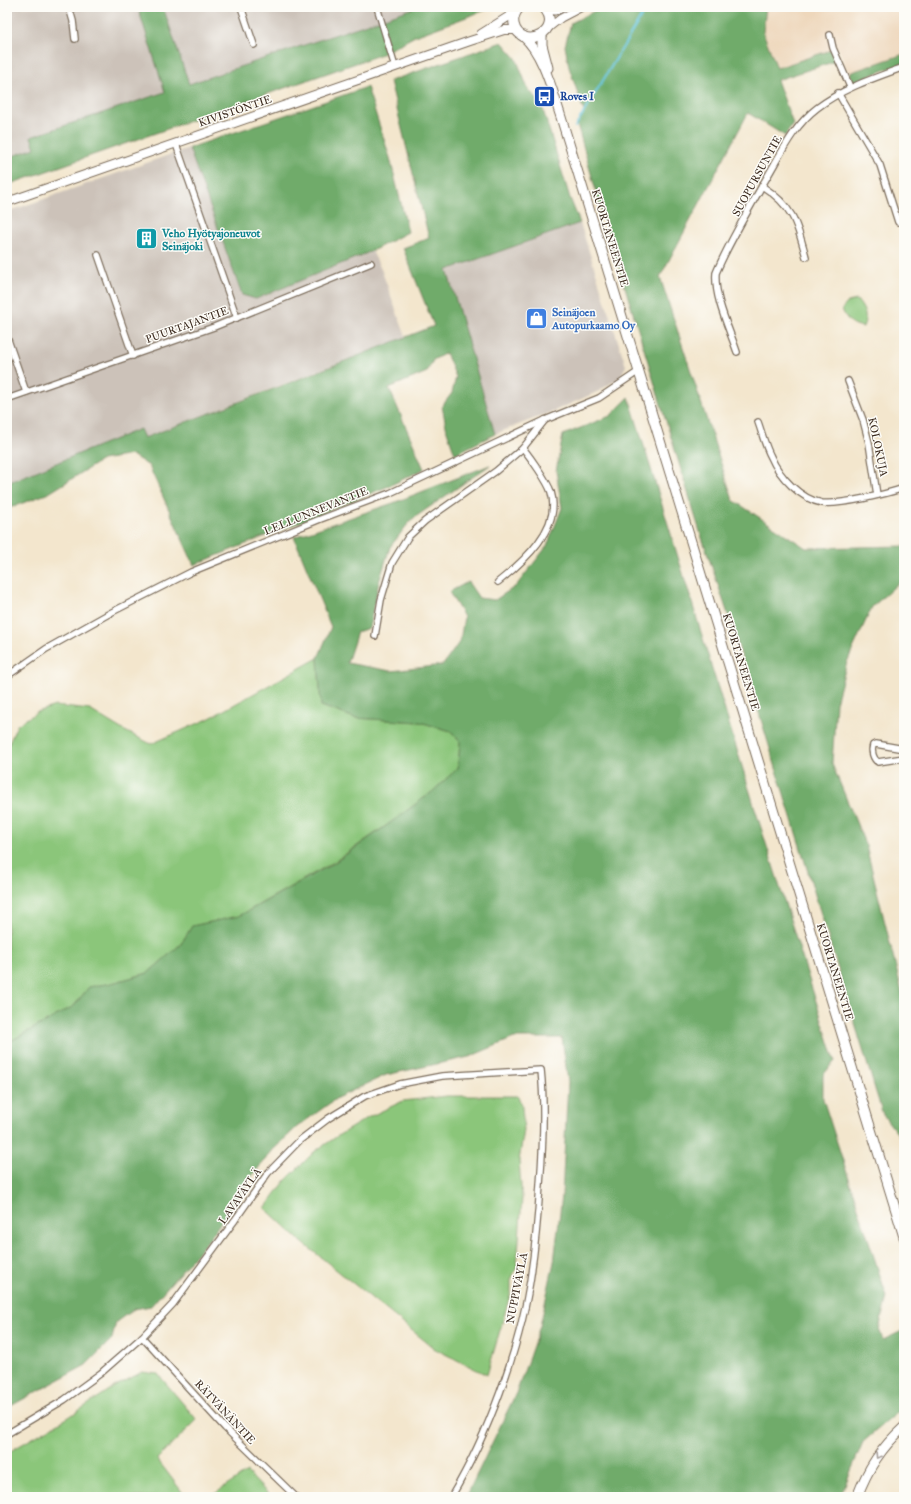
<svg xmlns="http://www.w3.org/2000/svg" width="911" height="1504" font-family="'IM FELL Great Primer',serif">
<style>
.built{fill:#eed7bb}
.industrial{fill:#ccc2b9}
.green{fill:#8bc67a;stroke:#63784c}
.forest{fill:#70ab6a;stroke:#566a44}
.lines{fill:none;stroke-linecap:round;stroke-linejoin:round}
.stream{stroke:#63c6e1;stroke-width:2}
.minor-casing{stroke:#7b6c5b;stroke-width:8}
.tertiary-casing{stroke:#7b6c5b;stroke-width:9}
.secondary-casing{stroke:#7b6c5b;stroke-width:10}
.trunk-casing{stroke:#7b6c5b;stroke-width:11}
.minor{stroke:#fff;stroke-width:5.5}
.tertiary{stroke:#fff;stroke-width:7}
.secondary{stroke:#fff;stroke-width:8}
.trunk{stroke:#fff;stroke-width:9}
.oneway{stroke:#a79f9a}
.labels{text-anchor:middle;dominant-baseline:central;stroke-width:3;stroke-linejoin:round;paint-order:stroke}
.transit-label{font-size:11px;font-weight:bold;fill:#164399;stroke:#fdfcf7;text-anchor:start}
.street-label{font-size:11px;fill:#3b2a1e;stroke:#fdfcf7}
.culture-label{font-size:11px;font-weight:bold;fill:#0d838f;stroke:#fdfcf7;text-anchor:start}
.shop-label{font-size:11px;font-weight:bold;fill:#366cbe;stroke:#fdfcf7;text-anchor:start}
</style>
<rect width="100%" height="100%" fill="#fdfcf7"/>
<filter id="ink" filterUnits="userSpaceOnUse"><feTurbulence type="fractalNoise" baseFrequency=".025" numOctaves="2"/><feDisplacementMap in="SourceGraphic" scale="8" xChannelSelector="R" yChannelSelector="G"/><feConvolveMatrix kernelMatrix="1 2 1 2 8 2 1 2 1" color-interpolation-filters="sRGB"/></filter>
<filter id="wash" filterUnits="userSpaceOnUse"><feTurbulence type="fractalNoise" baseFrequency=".012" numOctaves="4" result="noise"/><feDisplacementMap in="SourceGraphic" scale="16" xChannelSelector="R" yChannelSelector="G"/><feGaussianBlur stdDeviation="0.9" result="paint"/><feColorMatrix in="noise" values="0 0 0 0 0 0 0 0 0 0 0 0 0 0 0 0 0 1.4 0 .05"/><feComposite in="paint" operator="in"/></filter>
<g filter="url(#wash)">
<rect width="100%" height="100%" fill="#f3e6cd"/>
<path class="built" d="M766 7H904V54L849 73 838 48 777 68 763 32Z"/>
<g class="industrial">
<path d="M7 7H417L32 137 35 148 7 158Z"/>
<path d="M189 148 243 295 257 299 372 251 381 269 406 337 143 438 140 430 7 483V212Z"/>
<path d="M580 223 626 366 620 377 599 391 561 408 495 434 447 270Z"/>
</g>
<g class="green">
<path d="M857 300C864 309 868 315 863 327 852 325 846 320 842 309L848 302Z"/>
<path d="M318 658 321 706 355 718 420 722 451 731 460 742 458 768 432 792 390 823 334 862 239 916 192 926 181 944 148 973 112 983 89 987 74 1006 7 1043V748L17 725 37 712 55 706 90 710 123 730 151 744 208 719Z"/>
<path d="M447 1096H518L522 1107 524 1130 519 1161 522 1198 517 1266 511 1280V1292L487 1375 435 1349 298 1239 265 1208 286 1180 314 1152 339 1135 369 1117 403 1101Z"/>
<path d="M142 1372 158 1374 197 1420 157 1459 186 1497H7V1453L69 1417 114 1387Z"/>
<path d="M247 1472 271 1497H210Z"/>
</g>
<g class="forest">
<path d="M142 7H163L189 84 417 7H494L415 36 382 54 7 185V158L35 148 31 137 165 92 138 8Z"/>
<path d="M602 7H766L763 32 777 68 831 50 836 61 777 80 793 124 785 136 748 113 660 277 733 500 806 548 904 546V578L872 607 847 662 836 703 832 764 866 846 904 1000V1142L883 1115 734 632 700 532 599 202 577 124 584 112 569 67 565 46 571 23Z"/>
<path d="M502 42 516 58 528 89 541 103 570 198 580 223 447 270 495 434 455 454 447 431 442 406 452 393 456 377 446 353 433 360 427 372 389 388 424 469 389 486 194 565 149 466 132 455 102 460 49 493 7 509V483L140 429 144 438 281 386 434 326 403 248 429 238 390 81Z"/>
<path d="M904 54V63L852 82 849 73Z"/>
<path d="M367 87 390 158 408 232 372 251 256 299 242 295 189 148Z"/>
<path d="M629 397 757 815 835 1061 823 1075V1099L887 1297 879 1329 883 1340 904 1330V1407L863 1442 840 1497H466L517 1391 540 1326 554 1262 562 1195 568 1082 562 1038H514L469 1057 386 1075 337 1098 297 1127 273 1150 251 1177 210 1238 151 1306 134 1309 116 1322 112 1339 86 1365 7 1408V1043L74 1006 89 987 112 983 148 973 181 944 192 926 239 916 334 863 390 823 432 792 458 768 460 742 451 731 420 722 355 718 321 706 318 658 331 627 294 537 393 503 490 465 411 520 390 547 379 582 369 628 357 632 347 663 391 671 443 665 460 641 464 617 449 592 468 582 479 598 495 600 516 586 547 546 562 508 556 471 563 435 610 416Z"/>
</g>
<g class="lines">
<path class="stream" d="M575 127 647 7"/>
</g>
</g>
<g filter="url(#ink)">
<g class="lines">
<defs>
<g id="minor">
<path d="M69 7 73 21 75 39"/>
<path d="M241 7 254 45"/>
<path d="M377 7 395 67"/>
<path d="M830 35 833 48 850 87"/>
<path d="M838 93 880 165 898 222"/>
<path d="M176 144 237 318"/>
<path d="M762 186C793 206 797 223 806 257"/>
<path d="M98 255 133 356"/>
<path d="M7 337 26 392"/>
<path d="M737 352C729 328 714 298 716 273 729 242 747 213 763 184 779 158 792 127 817 108 843 88 874 78 904 67"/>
<path d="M848 381 863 420 869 443 877 495"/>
<path d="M7 399 214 327 371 263"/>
<path d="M758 422C762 433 765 446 771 457 779 476 800 499 822 503 841 505 886 494 904 488"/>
<path d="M498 582C523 562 562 528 551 492 548 482 530 457 523 448"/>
<path d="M375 636 381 600 392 563 408 537 425 521 496 471 523 448 545 420"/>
<path d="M7 678 10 674 46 649 112 612 191 572 318 520 390 493 545 420 599 398 639 371"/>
<path d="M904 749 876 744 873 745C871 751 873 759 878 762L904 758"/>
<path d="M142 1337 225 1428 296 1497"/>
<path d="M7 1434 64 1400 101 1373 142 1337 173 1304 235 1220 268 1173 300 1140 329 1118 365 1096 400 1084 442 1076 541 1070C545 1108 543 1147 540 1185 538 1217 535 1249 530 1281 519 1351 487 1437 451 1497"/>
</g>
<g id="tertiary">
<path d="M545 9 555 11 566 7"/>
<path d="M547 29 561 18 582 7"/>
</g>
<g id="secondary">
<path d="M481 34 516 12"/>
<path d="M7 202 470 41 504 30H516"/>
</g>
<g id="trunk">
<path d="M520 7C515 12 513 18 514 24 521 53 566 31 543 7"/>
<path d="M542 35V45L548 68"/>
<path d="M523 36C543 53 552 90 560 114L904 1237"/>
<path d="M857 1497C868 1468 881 1448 904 1427"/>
</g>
</defs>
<use href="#minor" class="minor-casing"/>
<use href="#tertiary" class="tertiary-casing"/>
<use href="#secondary" class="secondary-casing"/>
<use href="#trunk" class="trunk-casing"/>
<use href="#minor" class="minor"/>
<use href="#tertiary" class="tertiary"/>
<use href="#secondary" class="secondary"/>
<use href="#trunk" class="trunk"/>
</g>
<defs><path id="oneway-chevron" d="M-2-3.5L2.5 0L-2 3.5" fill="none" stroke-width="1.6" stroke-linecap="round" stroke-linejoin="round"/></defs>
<use class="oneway" href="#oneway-chevron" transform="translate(878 1456) rotate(123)"/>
</g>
<defs>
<symbol id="bus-square" viewBox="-11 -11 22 22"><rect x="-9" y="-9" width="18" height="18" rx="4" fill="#1a4fb4" stroke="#fdfcf7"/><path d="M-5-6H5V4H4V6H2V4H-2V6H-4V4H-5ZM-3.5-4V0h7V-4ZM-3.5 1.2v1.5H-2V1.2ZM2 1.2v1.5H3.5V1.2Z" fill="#fff"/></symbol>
<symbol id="building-square" viewBox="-11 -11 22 22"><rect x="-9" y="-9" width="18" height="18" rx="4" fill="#0f9aa8" stroke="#fdfcf7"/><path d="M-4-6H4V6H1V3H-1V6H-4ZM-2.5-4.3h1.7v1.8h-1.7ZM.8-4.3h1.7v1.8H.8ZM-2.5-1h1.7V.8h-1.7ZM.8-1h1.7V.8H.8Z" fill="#fff"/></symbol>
<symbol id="shop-square" viewBox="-11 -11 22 22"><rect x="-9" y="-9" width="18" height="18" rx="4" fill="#3f7fe0" stroke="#fdfcf7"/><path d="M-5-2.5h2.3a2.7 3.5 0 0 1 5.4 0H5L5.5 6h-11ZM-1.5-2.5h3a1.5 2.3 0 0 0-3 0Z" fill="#fff"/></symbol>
</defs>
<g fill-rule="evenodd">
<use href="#bus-square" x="532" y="84" width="25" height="25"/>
<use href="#building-square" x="134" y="226" width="25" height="25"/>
<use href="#shop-square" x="524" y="306" width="25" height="25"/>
</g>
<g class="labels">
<g class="transit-label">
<text x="560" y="96">Roves I</text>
</g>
<g class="street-label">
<text transform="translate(235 111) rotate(-19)">KIVISTÖNTIE</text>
<text transform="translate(757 176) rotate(-61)">SUOPURSUNTIE</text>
<text transform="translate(610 238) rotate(73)">KUORTANEENTIE</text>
<text transform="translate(187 325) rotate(-20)">PUURTAJANTIE</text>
<text transform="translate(878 447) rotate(78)">KOLOKUJA</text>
<text transform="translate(316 511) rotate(-22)">LELLUNNEVANTIE</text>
<text transform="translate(741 662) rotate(73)">KUORTANEENTIE</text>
<text transform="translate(835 972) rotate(73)">KUORTANEENTIE</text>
<text transform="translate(240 1196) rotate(-55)">LAVAVÄYLÄ</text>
<text transform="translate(517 1288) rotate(-79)">NUPPIVÄYLÄ</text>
<text transform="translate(225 1412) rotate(47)">RÄTVÄNÄNTIE</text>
</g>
<g class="culture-label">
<text x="162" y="233">Veho Hyötyajoneuvot<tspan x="162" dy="13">Seinäjoki</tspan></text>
</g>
<g class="shop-label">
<text x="552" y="312">Seinäjoen<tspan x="552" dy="13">Autopurkaamo Oy</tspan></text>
</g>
</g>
<rect width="911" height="1504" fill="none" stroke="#fdfcf7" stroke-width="24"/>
</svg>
